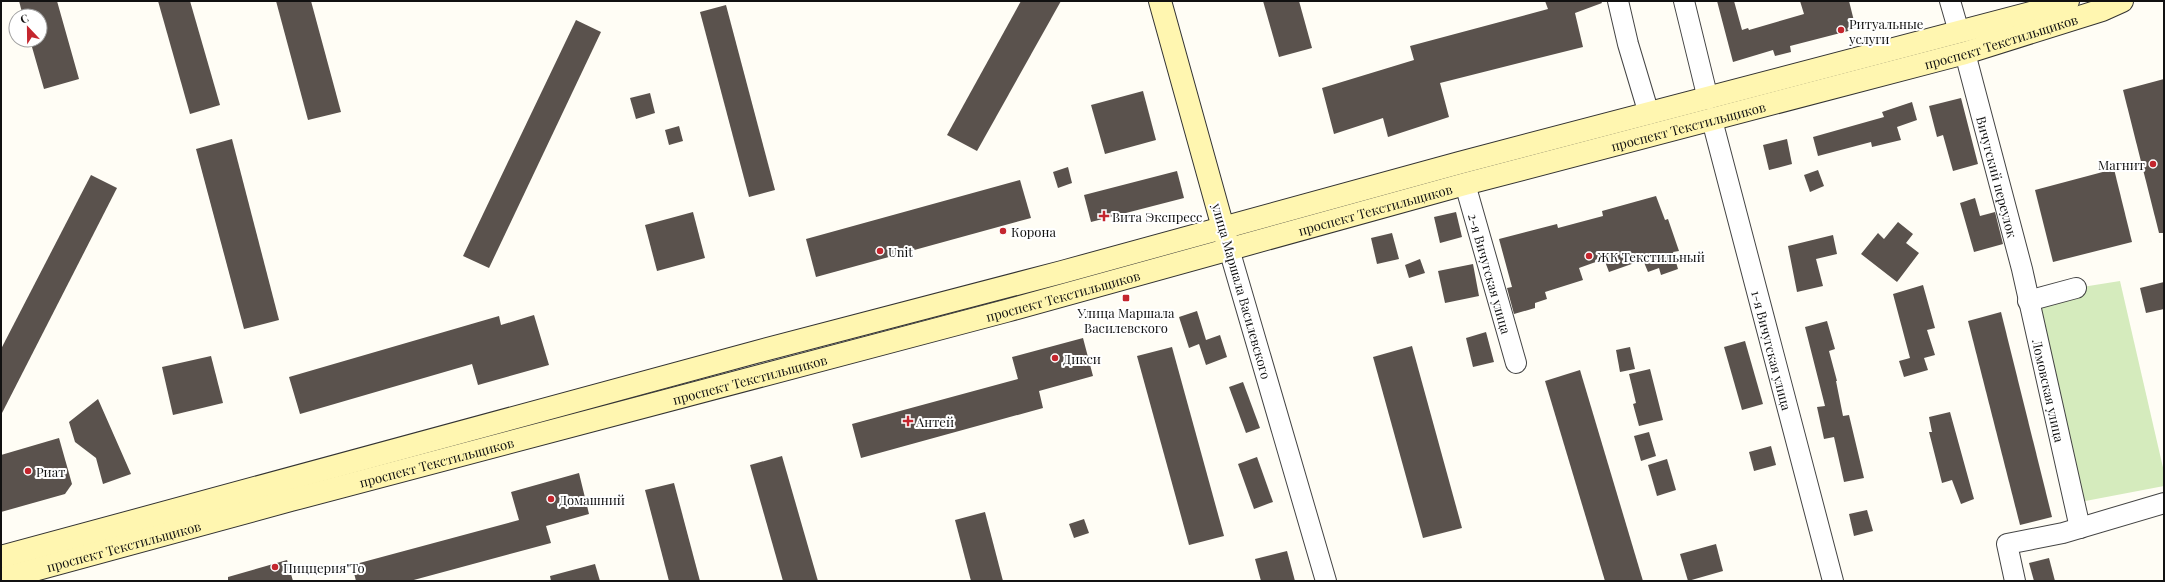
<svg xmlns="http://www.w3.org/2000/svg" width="2165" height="582" font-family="'Playfair Display',serif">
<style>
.green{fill:#d5ebbd}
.building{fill:#5a524d}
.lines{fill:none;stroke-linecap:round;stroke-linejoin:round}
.street-casing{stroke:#444;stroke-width:22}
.secondary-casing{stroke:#333;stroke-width:24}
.street{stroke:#fff;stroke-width:20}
.secondary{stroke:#fff6b0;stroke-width:22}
.poi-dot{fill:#c4262e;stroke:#fff;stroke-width:1.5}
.labels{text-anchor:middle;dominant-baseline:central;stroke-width:4;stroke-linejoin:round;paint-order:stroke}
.poi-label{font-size:13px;fill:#111;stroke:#fff;text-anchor:start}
.street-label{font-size:13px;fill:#111;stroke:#fff}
</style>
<rect width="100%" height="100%" fill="#fffdf5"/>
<path class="green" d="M2120 281 2164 472V486L2075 503 2028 301 2076 288Z"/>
<g class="building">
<path d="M19 1H57L79 79 44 89 30 40H40V16H23Z"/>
<path d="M158 1H190L220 105 190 114Z"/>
<path d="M276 1H311L341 112 308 120Z"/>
<path d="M1021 1H1061L977 151 947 135Z"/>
<path d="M1263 1H1299L1312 48 1279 57Z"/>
<path d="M1545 1H1601L1602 3 1575 13 1583 47 1440 83 1449 117 1388 137 1383 118 1334 134 1322 88 1414 60 1410 46 1548 9Z"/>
<path d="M1717 1H1734L1742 30 1748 28 1749 30 1804 14 1800 1H1849L1856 29 1790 46 1791 52 1775 56 1773 50 1733 62Z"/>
<path d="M726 5 775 190 749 197 700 12Z"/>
<path d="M576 20 601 32 489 268 463 256Z"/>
<path d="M2164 79V233H2159L2123 90Z"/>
<path d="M1143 91 1156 140 1105 154 1091 105Z"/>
<path d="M650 93 655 113 636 119 630 98Z"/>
<path d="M1961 98 1978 164 1953 171 1943 135 1937 137 1929 106Z"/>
<path d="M1912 102 1917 120 1897 127 1901 140 1872 147 1871 142 1818 156 1813 137 1884 117 1882 112Z"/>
<path d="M679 126 683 141 669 145 665 130Z"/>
<path d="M232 139 279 320 244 329 196 149Z"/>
<path d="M1787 139 1792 164 1769 170 1763 145Z"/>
<path d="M1068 167 1072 183 1058 188 1053 172Z"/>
<path d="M2114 169 2132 242 2053 262 2035 190Z"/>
<path d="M1818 170 1824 186 1810 192 1804 175Z"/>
<path d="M1177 171 1184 198 1091 222 1084 195Z"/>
<path d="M91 175 117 188 1 415V349Z"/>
<path d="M1020 180 1031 218 816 277 806 239Z"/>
<path d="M1656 196 1665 220 1668 219 1679 251 1673 252 1678 269 1661 275 1659 268 1648 272 1643 260 1609 272 1604 259 1579 268 1583 280 1545 292 1547 299 1535 303V308L1514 314 1507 288 1512 287 1499 239 1557 224 1558 228 1603 216 1602 211Z"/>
<path d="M1975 198 1980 216 1995 212 2003 244 1974 252 1960 203Z"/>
<path d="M693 212 705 258 657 271 645 225Z"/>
<path d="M1456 212 1462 237 1440 243 1434 217Z"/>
<path d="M1898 222 1913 234 1906 243 1919 253 1897 282 1861 254 1878 233 1884 239Z"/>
<path d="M1392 233 1399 259 1377 264 1371 238Z"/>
<path d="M1833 235 1837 254 1816 259 1823 286 1797 292 1788 246Z"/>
<path d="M1420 259 1425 273 1409 278 1405 265Z"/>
<path d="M1473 264 1479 296 1445 303 1438 271Z"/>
<path d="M2164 282V309L2146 313 2140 288Z"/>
<path d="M1923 285 1935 328 1927 330 1935 355 1924 358 1928 370 1904 377 1899 361 1910 358 1893 294Z"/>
<path d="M1197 311 1206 340 1220 335 1227 357 1206 365 1199 344 1189 348 1179 317Z"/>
<path d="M2001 312 2052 517 2020 525 1968 321Z"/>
<path d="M534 315 549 365 478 385 472 364 300 414 289 377 499 316 501 325Z"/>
<path d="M1827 321 1835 349 1829 351 1837 381H1836L1843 416 1849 415 1864 478 1844 482 1834 437 1824 439 1817 407 1825 406 1805 327Z"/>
<path d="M1486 332 1494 362 1473 367 1466 338Z"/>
<path d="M1083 338 1093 376 1039 391 1043 408 861 458 852 424 1018 379 1012 357Z"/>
<path d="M1745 341 1763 404 1742 410 1724 347Z"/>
<path d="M1412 346 1462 528 1423 538 1373 357Z"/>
<path d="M1172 347 1224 536 1189 545 1137 356Z"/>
<path d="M1630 347 1635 369 1620 372 1616 350Z"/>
<path d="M211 356 223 403 173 415 162 367Z"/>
<path d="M1650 369 1663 420 1639 426 1633 404 1636 403 1629 374Z"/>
<path d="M1580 370 1643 581H1605L1545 381Z"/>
<path d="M1243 382 1260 428 1246 433 1229 387Z"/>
<path d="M98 399 131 474 103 484 96 458 75 442 69 422Z"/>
<path d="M1950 412 1974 499 1961 504 1952 480 1942 483 1929 432H1932L1929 417Z"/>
<path d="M1649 432 1656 456 1641 461 1634 436Z"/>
<path d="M59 438 72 484 65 494 1 512V455Z"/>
<path d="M1771 446 1776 465 1754 471 1749 452Z"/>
<path d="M782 456 818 581H783L750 465Z"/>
<path d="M1257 457 1273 502 1254 509 1238 464Z"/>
<path d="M1667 459 1676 490 1657 496 1648 465Z"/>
<path d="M579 473 589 514 546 526 551 543 410 581H356L352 565 519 520 511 492Z"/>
<path d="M674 483 700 581H669L645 490Z"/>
<path d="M1867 510 1873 531 1854 536 1849 514Z"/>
<path d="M985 512 1003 581H971L955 520Z"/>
<path d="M1084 519 1089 533 1074 538 1069 524Z"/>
<path d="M1716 544 1723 571 1688 581 1680 554Z"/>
<path d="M1287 551 1295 581H1261L1255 559Z"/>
<path d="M2049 558 2055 581H2034L2029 563Z"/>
<path d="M287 560 293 581H228V577Z"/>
<path d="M595 564 600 581H551L550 576Z"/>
</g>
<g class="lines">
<defs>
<g id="street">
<path d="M1618 1 1628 44 1649 114"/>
<path d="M1684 1 1708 99"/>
<path d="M1950 1 1959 32"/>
<path id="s1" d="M1965 53 2022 269 2080 528"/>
<path id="s2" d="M1712 120 1833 581"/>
<path id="s3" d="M1465 184 1516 363"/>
<path d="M1229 249 1326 581"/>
<path d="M2028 301 2076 288"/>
<path d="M2015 581 2007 544 2063 533 2164 503"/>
</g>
<g id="secondary">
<path d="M1160 1 1227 242"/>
<path d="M1 557 756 352 1062 272 1459 163 2050 8 2068 1"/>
<path id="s4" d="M1 579 291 500 1006 311 1465 184 1965 53 2102 10 2122 1"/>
</g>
</defs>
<use href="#street" class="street-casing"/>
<use href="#secondary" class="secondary-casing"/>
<use href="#street" class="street"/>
<use href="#secondary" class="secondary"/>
</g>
<g class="poi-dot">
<circle cx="1841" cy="30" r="4"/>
<circle cx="2153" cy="164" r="4"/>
<path d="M1102 210h4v4h4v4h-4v4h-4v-4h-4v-4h4z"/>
<circle cx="1003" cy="231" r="4"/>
<circle cx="880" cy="251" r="4"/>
<circle cx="1589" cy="256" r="4"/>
<rect x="1122" y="294" width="8" height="8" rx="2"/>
<circle cx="1055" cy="358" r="4"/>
<path d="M906 415h4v4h4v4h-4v4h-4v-4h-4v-4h4z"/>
<circle cx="28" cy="471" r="4"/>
<circle cx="551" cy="499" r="4"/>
<circle cx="275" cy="567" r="4"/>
</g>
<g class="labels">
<g class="poi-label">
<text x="1849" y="23">Ритуальные<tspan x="1849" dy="15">услуги</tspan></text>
<text x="2145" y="164" text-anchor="end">Магнит</text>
<text x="1112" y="216">Вита Экспресс</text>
<text x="1011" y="231">Корона</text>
<text x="888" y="251">Unit</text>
<text x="1597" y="256">ЖК Текстильный</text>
<text x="1126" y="312" text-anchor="middle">Улица Маршала<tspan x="1126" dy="15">Василевского</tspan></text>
<text x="1063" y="358">Дикси</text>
<text x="916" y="421">Антей</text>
<text x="36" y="471">Риат</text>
<text x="559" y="499">Домашний</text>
<text x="283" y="567">Пиццерия"То</text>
</g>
<g class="street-label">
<text stroke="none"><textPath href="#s4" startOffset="2071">проспект Текстильщиков</textPath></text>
<text stroke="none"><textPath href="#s4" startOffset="1747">проспект Текстильщиков</textPath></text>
<text stroke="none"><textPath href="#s1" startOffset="128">Вичугский переулок</textPath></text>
<text stroke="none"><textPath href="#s4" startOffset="1423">проспект Текстильщиков</textPath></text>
<text stroke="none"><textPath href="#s3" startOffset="93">2-я Вичугская улица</textPath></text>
<text transform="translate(1242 291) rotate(74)">улица Маршала Василевского</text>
<text stroke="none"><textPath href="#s4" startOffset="1099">проспект Текстильщиков</textPath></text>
<text stroke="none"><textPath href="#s2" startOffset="238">1-я Вичугская улица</textPath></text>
<text stroke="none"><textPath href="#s4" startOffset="775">проспект Текстильщиков</textPath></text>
<text stroke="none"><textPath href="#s1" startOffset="348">Ломовская улица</textPath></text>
<text stroke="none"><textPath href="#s4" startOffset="451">проспект Текстильщиков</textPath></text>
<text stroke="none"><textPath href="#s4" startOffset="127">проспект Текстильщиков</textPath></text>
</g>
</g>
<rect width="2165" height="582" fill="none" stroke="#111111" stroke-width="4"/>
<g transform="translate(28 28) rotate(338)"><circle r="19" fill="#ffffff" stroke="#a0a0a0"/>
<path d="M0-3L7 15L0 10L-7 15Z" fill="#c4262e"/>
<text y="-6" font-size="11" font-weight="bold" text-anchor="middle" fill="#111111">С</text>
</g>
</svg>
